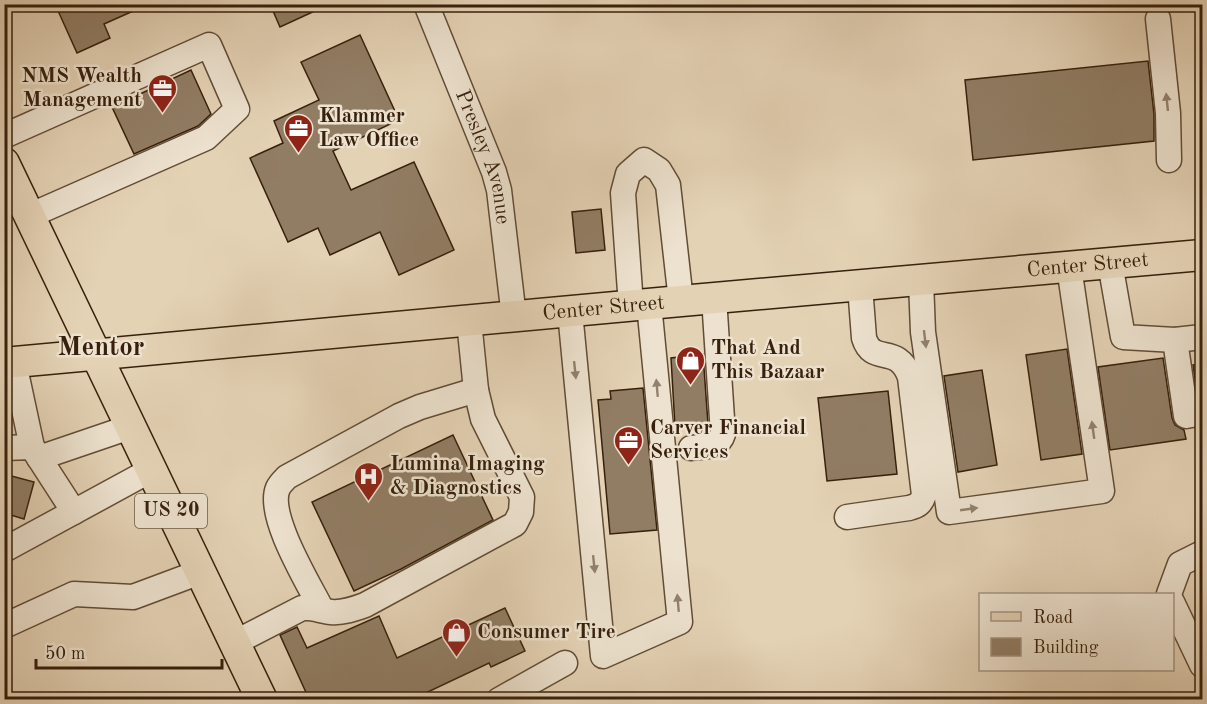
<svg xmlns="http://www.w3.org/2000/svg" width="1207" height="704" font-family="'Old Standard TT',serif">
<style>
.building{fill:#917d64;stroke:#37200c;stroke-width:1.5}
.lines{fill:none;stroke-linecap:round;stroke-linejoin:round}
.minor-casing{stroke:#624c36;stroke-width:27}
.major-casing{stroke:#37200c;stroke-width:33}
.minor{stroke:#ede2cf;stroke-width:24}
.major{stroke:#e4d2b5;stroke-width:30}
.oneway{fill:#92816e}
.labels{text-anchor:middle;dominant-baseline:central;stroke-width:5;stroke-linejoin:round;paint-order:stroke}
.shield{fill:#ede2cf;stroke:#6e5a46;stroke-width:1.5}
.shield-label{font-size:20px;font-weight:bold;fill:#37200c}
.poi-label{font-size:21px;font-weight:bold;fill:#37200c;stroke:#ede2cf;text-anchor:start}
.street-label{font-size:21px;fill:#37200c;stroke:#ede2cf}
.district-label{font-size:27px;font-weight:bold;fill:#37200c;stroke:#ede2cf}
</style>
<rect width="100%" height="100%" fill="#e4d2b5"/>
<filter id="stains"><feTurbulence type="fractalNoise" baseFrequency=".00333" numOctaves="4"/><feColorMatrix values="0 0 0 0 .2 0 0 0 0 .09 0 0 0 0 .02 0 0 0 .5 -.17"/></filter>
<radialGradient id="worn" r=".72"><stop offset=".6" stop-color="#630" stop-opacity="0"/><stop offset="1" stop-color="#630" stop-opacity=".3"/></radialGradient>
<g class="building">
<path d="M55 4H149L104 24 110 38 77 53Z"/>
<path d="M270 4H330L280 27Z"/>
<path d="M360 35 399 120 333 151 351 190 414 162 454 250 399 275 380 232 330 255 318 228 288 242 250 158 283 143 274 121 319 100 301 62Z"/>
<path d="M1148 61 1154 114V141L973 160 965 80Z"/>
<path d="M191 70 211 114 198 126 134 154 112 107Z"/>
<path d="M601 209 605 250 576 253 572 212Z"/>
<path d="M1067 349 1082 454 1041 460 1026 355Z"/>
<path d="M703 354 708 424 675 427 671 358Z"/>
<path d="M1163 358 1172 418 1175 425 1184 430 1186 439 1110 450 1098 367Z"/>
<path d="M1203 364V393H1197L1193 365Z"/>
<path d="M982 370 997 465 958 472 944 376Z"/>
<path d="M643 388 657 530 610 534 598 400 611 399 610 391Z"/>
<path d="M888 391 897 474 827 481 818 398Z"/>
<path d="M453 435 493 520 401 569 354 591 312 502Z"/>
<path d="M4 474 34 482 24 519 4 513Z"/>
<path d="M505 608 525 651 491 667 489 663 413 699H309L280 635 297 627 307 648 379 616 397 658Z"/>
</g>
<g class="lines">
<defs>
<g id="minor">
<path id="s1" d="M426 4 494 172 499 190 514 317"/>
<path d="M1158 19 1168 113 1169 160"/>
<path d="M4 136 209 45 237 109 206 138 29 216"/>
<path d="M1110 263 1123 337 1175 340 1202 337"/>
<path d="M921 281 923 332 949 512 1102 491 1069 267"/>
<path d="M631 306 623 193 628 174 644 160 659 170 668 185 681 301"/>
<path d="M570 312 603 656 680 622 649 304"/>
<path d="M1175 340 1186 416 1202 413"/>
<path d="M14 363 32 447"/>
<path d="M4 448 32 447 74 512"/>
<path d="M691 448C704 446 719 448 723 434L714 298"/>
<path d="M39 458 130 427"/>
<path d="M847 517 909 508C917 506 921 504 924 495L910 377C897 342 873 367 864 338L860 286"/>
<path d="M4 550 151 470"/>
<path d="M1169 594 1180 564 1202 553"/>
<path d="M1172 602 1202 665"/>
<path d="M322 610C309 584 266 515 278 488 280 484 284 480 287 477L399 416 420 407 476 390"/>
<path d="M4 626 74 594 133 597 200 572"/>
<path d="M234 643 302 608C312 607 321 611 331 612 343 613 354 609 365 605L515 524 521 512 522 497 483 419 476 390 469 321"/>
<path d="M499 700 565 663"/>
</g>
<g id="major">
<path d="M4 163 262 700"/>
<path id="s2" d="M4 363 681 301 1202 255"/>
</g>
</defs>
<use href="#minor" class="minor-casing"/>
<use href="#major" class="major-casing"/>
<use href="#minor" class="minor"/>
<use href="#major" class="major"/>
</g>
<defs><path id="oneway-solid" d="M-6-.8H1V-3.2L6.5 0L1 3.2V.8H-6Z" transform="scale(1.5)"/></defs>
<g class="oneway">
<use href="#oneway-solid" transform="translate(1167 102) rotate(-96)"/>
<use href="#oneway-solid" transform="translate(925 339) rotate(83)"/>
<use href="#oneway-solid" transform="translate(575 370) rotate(84)"/>
<use href="#oneway-solid" transform="translate(657 388) rotate(-95)"/>
<use href="#oneway-solid" transform="translate(1093 430) rotate(-98)"/>
<use href="#oneway-solid" transform="translate(969 509) rotate(-8)"/>
<use href="#oneway-solid" transform="translate(594 564) rotate(84)"/>
<use href="#oneway-solid" transform="translate(678 603) rotate(-95)"/>
</g>
<defs>
<symbol id="office-pin" viewBox="-11 -11 22 30"><path d="M0 17L-7.5 6A9.5 9.5 0 1 1 7.5 6Z" fill="#8f2418" stroke="#ede2cf"/><path d="M-6-3h4V-5.5h4V-3h4V5H-6ZM-1-4.5V-3h2v-1.5ZM-6 0V1H6V0Z" fill="#fff"/></symbol>
<symbol id="shop-pin" viewBox="-11 -11 22 30"><path d="M0 17L-7.5 6A9.5 9.5 0 1 1 7.5 6Z" fill="#8f2418" stroke="#ede2cf"/><path d="M-5-2.5h2.3a2.7 3.5 0 0 1 5.4 0H5L5.5 6h-11ZM-1.5-2.5h3a1.5 2.3 0 0 0-3 0Z" fill="#fff"/></symbol>
<symbol id="hospital-pin" viewBox="-11 -11 22 30"><path d="M0 17L-7.5 6A9.5 9.5 0 1 1 7.5 6Z" fill="#8f2418" stroke="#ede2cf"/><path d="M-5-5h3v3.5h4V-5h3V5h-3V1.5h-4V5h-3Z" fill="#fff"/></symbol>
</defs>
<g fill-rule="evenodd">
<use href="#office-pin" x="146" y="72" width="33" height="45"/>
<use href="#office-pin" x="282" y="112" width="33" height="45"/>
<use href="#shop-pin" x="674" y="344" width="33" height="45"/>
<use href="#office-pin" x="612" y="424" width="33" height="45"/>
<use href="#hospital-pin" x="352" y="460" width="33" height="45"/>
<use href="#shop-pin" x="440" y="616" width="33" height="45"/>
</g>
<g class="labels">
<rect class="shield" x="135" y="494" width="72" height="34" rx="4.5"/>
<g class="shield-label">
<text x="171" y="511">US 20</text>
</g>
<g class="poi-label">
<text x="142" y="76" text-anchor="end">NMS Wealth<tspan x="142" dy="24">Management</tspan></text>
<text x="319" y="116">Klammer<tspan x="319" dy="24">Law Office</tspan></text>
<text x="711" y="348">That And<tspan x="711" dy="24">This Bazaar</tspan></text>
<text x="650" y="428">Carver Financial<tspan x="650" dy="24">Services</tspan></text>
<text x="390" y="464">Lumina Imaging<tspan x="390" dy="24">&amp; Diagnostics</tspan></text>
<text x="477" y="632">Consumer Tire</text>
</g>
<g class="street-label">
<text stroke="none"><textPath href="#s1" startOffset="164">Presley Avenue</textPath></text>
<text stroke="none"><textPath href="#s2" startOffset="1088">Center Street</textPath></text>
<text stroke="none"><textPath href="#s2" startOffset="602">Center Street</textPath></text>
</g>
<g class="district-label">
<text x="101" y="347">Mentor</text>
</g>
</g>
<rect width="1207" height="704" fill="none" stroke="#e4d2b5" stroke-width="24"/>
<rect x="6" y="6" width="1195" height="692" fill="none" stroke="#37200c" stroke-width="3"/>
<rect x="12" y="12" width="1183" height="680" fill="none" stroke="#37200c" stroke-width="1.5"/>
<rect x="979" y="593" width="195" height="78" fill="#ede2cf" stroke="#a49481" stroke-width="1.5"/>
<rect x="991" y="612" width="30" height="9" fill="#e4d2b5" stroke="#a49481" stroke-width="1.5"/>
<text x="1033" y="623" font-size="18" fill="#37200c">Road</text>
<rect x="991" y="638" width="30" height="18" fill="#917d64" stroke="#a49481" stroke-width="1.5"/>
<text x="1033" y="653" font-size="18" fill="#37200c">Building</text>
<path d="M36 659v9h186v-9" fill="none" stroke="#37200c" stroke-width="3"/>
<text x="45" y="659" font-size="18" fill="#37200c" stroke="#ede2cf" stroke-width="4.5" paint-order="stroke">50 m</text>
<rect width="100%" height="100%" filter="url(#stains)"/>
<rect width="100%" height="100%" fill="url(#worn)"/>
</svg>
